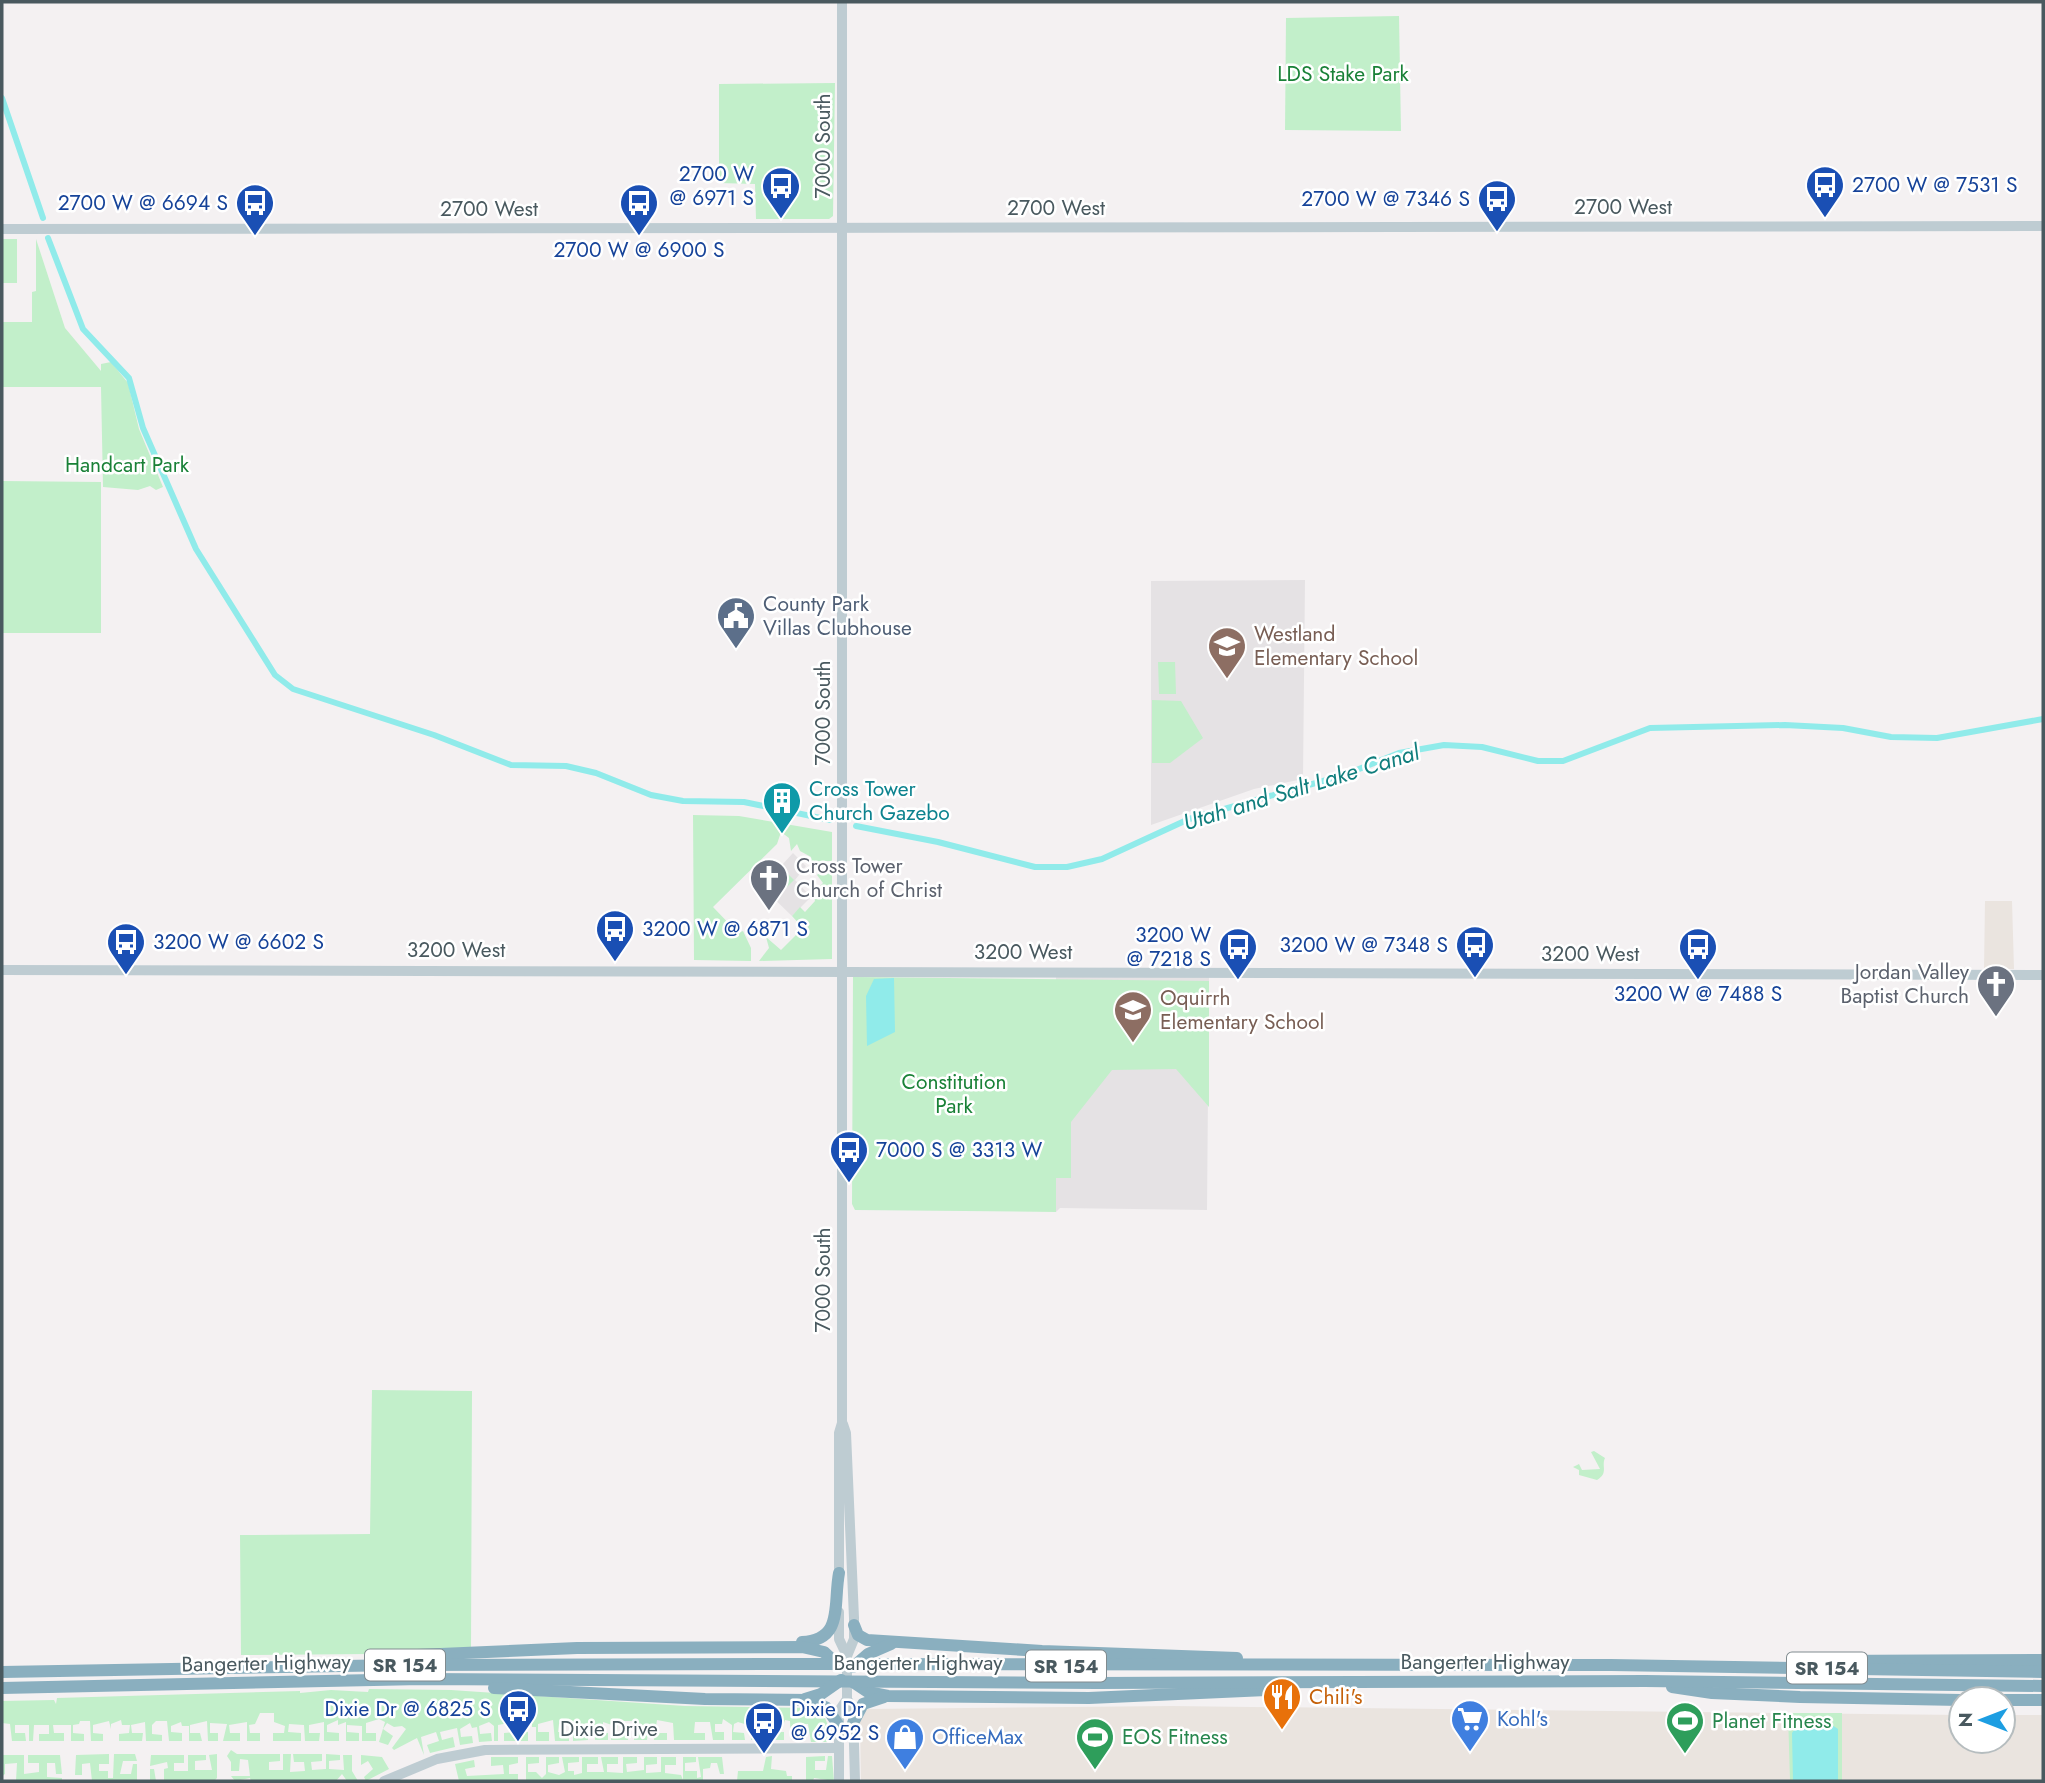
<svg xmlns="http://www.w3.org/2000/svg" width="2045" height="1783" font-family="Jost,sans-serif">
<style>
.commercial{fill:#eae4df}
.education{fill:#e5e2e4}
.green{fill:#c2efca}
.water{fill:#90ebea}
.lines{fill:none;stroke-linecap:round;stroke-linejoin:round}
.canal{stroke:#90ebea;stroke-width:6}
.secondary{stroke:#beccd2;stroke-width:10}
.highway{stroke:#8aafbf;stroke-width:12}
.labels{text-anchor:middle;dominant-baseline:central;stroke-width:5;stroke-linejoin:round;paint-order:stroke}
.shield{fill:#fff;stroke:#808b8f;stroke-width:2}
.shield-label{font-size:19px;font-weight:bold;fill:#49595f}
.park-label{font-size:21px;fill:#198137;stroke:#fff}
.street-label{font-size:21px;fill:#49595f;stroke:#fff}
.transit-label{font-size:21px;fill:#164399;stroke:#fff;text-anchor:end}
.service-label{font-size:21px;fill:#4e5e75;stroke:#fff;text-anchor:start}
.education-label{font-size:21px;fill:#785e54;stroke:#fff;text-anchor:start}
.culture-label{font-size:21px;fill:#0d838f;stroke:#fff;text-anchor:start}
.worship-label{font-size:21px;fill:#5b616d;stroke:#fff;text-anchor:start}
.food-label{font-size:21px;fill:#c56008;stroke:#fff;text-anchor:start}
.shop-label{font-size:21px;fill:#366cbe;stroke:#fff;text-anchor:start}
.leisure-label{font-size:21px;fill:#27864d;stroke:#fff;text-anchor:start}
.water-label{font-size:23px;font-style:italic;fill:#107e7d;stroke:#fff}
</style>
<rect width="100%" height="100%" fill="#f4f1f2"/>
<g class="commercial">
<path d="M1985 901H2012L2014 969H1984Z"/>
<path d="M1172 1706 1961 1715V1741H2003V1715H2043V1781H861L860 1722 864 1709Z"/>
</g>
<g class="education">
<path d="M1305 580 1303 779 1254 789 1151 825V581Z"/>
<path d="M793 853 806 866 795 880 811 897 792 916 762 887Z"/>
<path d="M1056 977H1209L1207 1210 1060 1208 1056 1212 1055 1178H1071V1148H1056Z"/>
</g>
<g class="green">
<path d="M1399 16 1401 131 1285 130 1286 18Z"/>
<path d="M835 83 833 216 829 219H756L755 184 719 183V84Z"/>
<rect x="2" y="239" width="15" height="44"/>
<path d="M36 239 65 328 101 371V364L111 362 128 383 139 429 163 487 156 490 150 486 138 490 103 487 101 387H2V322H32V292L36 291Z"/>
<path d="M2 481 101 482V633H2Z"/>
<path d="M1158 662H1175L1176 694H1159Z"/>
<path d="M1152 700 1181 701 1203 738 1170 763H1152Z"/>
<path d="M693 815 739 816 832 832V861H820L812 867 811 857 800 851 797 844 791 851 789 838 781 832 777 844 713 907 738 933 743 931 751 948V961L694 960Z"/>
<path d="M782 868 794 880 777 897 765 882Z"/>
<path d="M823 869H832V959L759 961 769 948 766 937 781 950 803 928 792 916 800 907 805 912 815 901 813 893 823 883 817 875Z"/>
<path d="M853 977 1209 981V1107L1176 1069 1112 1070 1071 1122V1178H1056V1212L855 1210 852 1204Z"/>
<path d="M372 1390 472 1391 471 1650 372 1649 371 1654 241 1655 240 1535 370 1534Z"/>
<path d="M1594 1451 1605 1458C1601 1466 1609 1473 1597 1480L1579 1475V1470L1573 1467 1579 1464 1582 1470 1600 1469 1591 1452Z"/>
<path d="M369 1689 451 1690 685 1706 810 1708 825 1718 833 1738 829 1742H811L808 1724H793L792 1732 803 1733 804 1740H791L790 1721 785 1720 784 1723 773 1724V1732H784V1740H772L771 1714 766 1715V1720L753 1721 754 1731H763V1740H751V1726L738 1722 734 1724 733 1732 744 1733 745 1740H732V1725L723 1719 722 1724H715V1732H724V1740H713L710 1722H695L694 1733H705V1740H674L673 1723 657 1720 655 1733H667V1740H654L653 1726 636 1725V1732H648L647 1740H634V1721H618L617 1732H629L628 1740H611L612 1725 603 1722V1725L597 1726V1733H608V1740H595L594 1722 576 1725V1733H588V1740L573 1741V1724H559L558 1732H569V1741H555L553 1720 538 1724V1732H549V1741H536V1727H532V1723L519 1722 518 1732H528V1741H504V1733L515 1732 514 1722 498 1725V1741H494V1726L489 1722 479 1726 480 1734 491 1733 492 1741 479 1742 477 1727 472 1728 470 1723 460 1729 461 1737 472 1736 473 1743 460 1745 457 1728 440 1732 442 1740 453 1737 455 1747 430 1753 427 1745 439 1741 436 1732 421 1737 424 1755 417 1738 394 1750 392 1748 406 1729 402 1726 394 1727 387 1723 383 1729 393 1736 388 1745 379 1742 385 1722 379 1719 366 1723V1733H376V1741H362V1726L347 1725V1732L359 1733V1741H346V1722L338 1725V1720L327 1725V1732L339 1733V1741H324V1722L309 1725V1733H320L319 1741H305L304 1725 289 1724 288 1732 301 1733V1741H273V1733H284L285 1726 274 1722V1713H260L255 1724 249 1725 250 1733H260V1741H247V1722L229 1725 230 1733H240V1741H223L227 1724 210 1723V1733H218V1741H208L207 1721 190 1725V1733H200L202 1741H189V1726H182L181 1722 171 1726V1732L182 1733V1741H169L167 1721H156L152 1725V1734L162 1735V1741H146L145 1722 131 1725 132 1733H143L142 1741H119V1734L129 1733 130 1725H122L121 1720 111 1724V1729L109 1721 93 1725V1733L103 1734V1741H91L90 1721H80L79 1724 73 1725V1733L84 1734V1741H71V1725H53L54 1733H64V1741H39V1734H49V1725H34L33 1741H29V1725H15V1733H25L26 1741H12L10 1724 2 1723V1701L54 1700 56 1704 57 1698 300 1691V1693L331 1690 368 1692Z"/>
<path d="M1788 1713H1842V1781H1790Z"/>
<path d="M231 1750 237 1754H280V1761L269 1762V1770H283V1754H291L290 1772 305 1771 304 1762H294L293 1754H322V1761L311 1762 312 1770 326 1769V1754L340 1755V1760L329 1761V1769L344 1770 343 1755H352V1771L358 1781H347L342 1774 336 1781H251L250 1778 235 1781 231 1776H250L248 1760 240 1759 239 1771H231V1762L227 1756Z"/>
<path d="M109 1754V1764H99V1771H108V1778H113L114 1754H135L137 1761H123L120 1774H131L133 1764H137V1781H92L90 1763 82 1764V1775H75L76 1755Z"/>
<path d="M2 1755H24V1774L39 1772V1763H28V1755H60L62 1774H56L55 1763H47V1777L62 1778V1781H16L17 1763 5 1764V1774L2 1776Z"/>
<path d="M151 1755H184V1763H174V1771H188V1755H206V1760L195 1761V1770H212L209 1755 217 1754V1778L214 1781H150V1769H154L156 1781H164V1769L168 1768 167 1762 150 1766Z"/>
<path d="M361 1755 382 1757 389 1769 366 1781 364 1777 373 1769 368 1761 361 1765Z"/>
<path d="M772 1756 771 1769 786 1771 787 1776H792V1780L737 1781 738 1771H763L766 1757Z"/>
<path d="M825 1756V1761H815V1770H826L828 1756H832L834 1781 814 1778 813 1781H806V1757Z"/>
<path d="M491 1757H518V1763L509 1765V1774H518V1781H459L455 1764 474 1760 475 1767 465 1769 467 1776 504 1774 503 1765 491 1766Z"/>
<path d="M526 1757H539V1763L528 1764V1772H536L542 1778 546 1774V1757H559V1763L548 1765V1772L559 1775 565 1772 562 1757H579V1762L568 1763V1771H574V1775L582 1773V1757H598V1764H587V1772H604L601 1757H618V1764H607V1772L623 1773V1757H637V1763L626 1764 627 1772 644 1770V1757H657V1764L646 1765V1773L661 1772V1757H676V1765H665V1773L681 1775 683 1780V1757H696V1762L685 1763V1771H697V1778L701 1777 698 1757H722L724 1774H720L717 1763H711L710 1768 703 1769V1781H526Z"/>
</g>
<g class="water">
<path d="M894 978 895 1032 867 1046 866 996 874 979Z"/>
<path d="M1799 1723 1832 1725 1838 1729V1781H1793L1792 1733Z"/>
</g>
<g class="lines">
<g class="canal">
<path d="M2 98 43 218"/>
<path d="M48 238 83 329 129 378 143 428 196 549 275 675 293 689 434 735 511 765 566 766 596 773 651 795 683 801 744 802 830 820"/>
<path d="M856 826 938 842 1035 867H1067L1102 859 1189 819 1344 775 1399 753 1444 745 1482 747 1538 761H1563L1650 728 1785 725 1843 728 1891 737 1937 738 2043 719"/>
</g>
<g class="secondary">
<path d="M2 229 2043 226"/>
<path d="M2 970 2043 975"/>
<path d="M843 1424 846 1433 854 1618V1639L847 1656V1699L853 1709 855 1781"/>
<path d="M839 1579V1433L842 1423V2"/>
<path d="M839 1612V1639L847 1656"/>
<path d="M384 1781 437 1759 485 1750 839 1748"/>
<path d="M839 1781V1711L847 1699"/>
</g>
<g class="highway">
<path d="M854 1625 858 1635 867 1640 1042 1651 1237 1658"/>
<path d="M802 1642C844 1640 833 1605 839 1573"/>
<path d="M394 1656 577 1648 802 1647 824 1652 839 1666"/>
<path d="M1820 1661 2043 1660"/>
<path d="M853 1667 868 1654 891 1644"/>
<path d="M2 1672 402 1665 808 1664 1611 1665 2043 1672"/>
<path d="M853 1682 868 1692 888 1696 1089 1698 1289 1689"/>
<path d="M1672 1687 1712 1693 1800 1697 1961 1700"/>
<path d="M2 1688 421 1679 1097 1683 1645 1681 2043 1686"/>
<path d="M494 1688 705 1699 810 1700 827 1708 839 1726"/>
<path d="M805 1699 821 1694 841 1680"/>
<path d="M2003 1700H2043"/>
<path d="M853 1723 863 1704 884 1697"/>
</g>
</g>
<defs>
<symbol id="bus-pin" viewBox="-11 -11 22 30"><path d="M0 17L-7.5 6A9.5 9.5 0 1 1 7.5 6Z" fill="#1a4fb4" stroke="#fff"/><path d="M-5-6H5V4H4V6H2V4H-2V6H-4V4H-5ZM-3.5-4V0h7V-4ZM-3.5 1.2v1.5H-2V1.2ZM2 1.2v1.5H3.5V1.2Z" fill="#fff"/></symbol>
<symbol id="civic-pin" viewBox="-11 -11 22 30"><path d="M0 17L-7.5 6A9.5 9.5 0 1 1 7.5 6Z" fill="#5c6f8a" stroke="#fff"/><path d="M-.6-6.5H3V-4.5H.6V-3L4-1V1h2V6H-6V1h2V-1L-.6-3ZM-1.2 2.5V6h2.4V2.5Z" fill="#fff"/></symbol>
<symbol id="school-pin" viewBox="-11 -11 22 30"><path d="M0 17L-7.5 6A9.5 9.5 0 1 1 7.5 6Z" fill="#8d6e63" stroke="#fff"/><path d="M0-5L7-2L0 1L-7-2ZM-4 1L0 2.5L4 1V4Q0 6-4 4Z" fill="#fff"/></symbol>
<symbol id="building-pin" viewBox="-11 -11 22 30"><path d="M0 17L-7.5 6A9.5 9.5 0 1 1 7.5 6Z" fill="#0f9aa8" stroke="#fff"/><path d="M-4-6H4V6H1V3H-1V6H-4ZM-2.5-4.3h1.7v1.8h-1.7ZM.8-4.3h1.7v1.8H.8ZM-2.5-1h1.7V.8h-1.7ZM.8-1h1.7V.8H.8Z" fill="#fff"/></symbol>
<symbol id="church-pin" viewBox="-11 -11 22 30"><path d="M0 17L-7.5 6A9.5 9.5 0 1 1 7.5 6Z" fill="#6b7280" stroke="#fff"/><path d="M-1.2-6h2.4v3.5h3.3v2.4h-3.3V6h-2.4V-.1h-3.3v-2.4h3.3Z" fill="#fff"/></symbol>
<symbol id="restaurant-pin" viewBox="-11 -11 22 30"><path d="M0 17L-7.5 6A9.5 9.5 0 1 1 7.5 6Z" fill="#e8710a" stroke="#fff"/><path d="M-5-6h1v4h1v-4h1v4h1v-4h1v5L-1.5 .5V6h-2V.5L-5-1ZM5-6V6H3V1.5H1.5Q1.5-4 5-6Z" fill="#fff"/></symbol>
<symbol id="supermarket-pin" viewBox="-11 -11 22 30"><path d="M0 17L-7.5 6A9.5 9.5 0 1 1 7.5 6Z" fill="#3f7fe0" stroke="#fff"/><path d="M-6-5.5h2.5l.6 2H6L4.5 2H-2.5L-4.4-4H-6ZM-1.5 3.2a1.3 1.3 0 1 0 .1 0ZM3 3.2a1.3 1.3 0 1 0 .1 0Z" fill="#fff"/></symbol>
<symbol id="stadium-pin" viewBox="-11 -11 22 30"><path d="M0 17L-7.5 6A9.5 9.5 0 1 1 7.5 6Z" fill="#2e9e5b" stroke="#fff"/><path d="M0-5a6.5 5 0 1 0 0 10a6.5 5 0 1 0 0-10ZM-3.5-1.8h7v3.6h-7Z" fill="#fff"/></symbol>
<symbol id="shop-pin" viewBox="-11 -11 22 30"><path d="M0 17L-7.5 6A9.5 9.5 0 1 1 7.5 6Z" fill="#3f7fe0" stroke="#fff"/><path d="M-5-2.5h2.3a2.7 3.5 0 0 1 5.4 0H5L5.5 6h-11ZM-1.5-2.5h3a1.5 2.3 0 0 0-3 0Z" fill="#fff"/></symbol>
</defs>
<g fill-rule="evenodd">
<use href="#bus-pin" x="1803" y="163" width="44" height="60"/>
<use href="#bus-pin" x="759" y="164" width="44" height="60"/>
<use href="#bus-pin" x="1475" y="177" width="44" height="60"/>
<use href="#bus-pin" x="233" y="181" width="44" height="60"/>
<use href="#bus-pin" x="617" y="181" width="44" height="60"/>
<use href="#civic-pin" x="714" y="594" width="44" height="60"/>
<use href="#school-pin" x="1205" y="624" width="44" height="60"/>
<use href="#building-pin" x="760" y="779" width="44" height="60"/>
<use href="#church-pin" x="747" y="856" width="44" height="60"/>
<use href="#bus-pin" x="593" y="907" width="44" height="60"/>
<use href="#bus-pin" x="104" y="920" width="44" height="60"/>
<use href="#bus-pin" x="1453" y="923" width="44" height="60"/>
<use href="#bus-pin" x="1216" y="925" width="44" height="60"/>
<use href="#bus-pin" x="1676" y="925" width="44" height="60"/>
<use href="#church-pin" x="1974" y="962" width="44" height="60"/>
<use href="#school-pin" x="1111" y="988" width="44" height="60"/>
<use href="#bus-pin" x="827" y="1128" width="44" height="60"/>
<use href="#restaurant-pin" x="1260" y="1675" width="44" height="60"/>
<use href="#bus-pin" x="496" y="1687" width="44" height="60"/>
<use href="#supermarket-pin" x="1448" y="1697" width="44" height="60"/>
<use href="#bus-pin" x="742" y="1699" width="44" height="60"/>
<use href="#stadium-pin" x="1663" y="1699" width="44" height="60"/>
<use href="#shop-pin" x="883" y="1715" width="44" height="60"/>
<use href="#stadium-pin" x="1073" y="1715" width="44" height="60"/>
</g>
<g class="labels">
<g class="shield">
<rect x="365" y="1649.5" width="80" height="31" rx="5"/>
<rect x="1026" y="1650.5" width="80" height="31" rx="5"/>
<rect x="1787" y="1652.5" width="80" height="31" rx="5"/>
</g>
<g class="shield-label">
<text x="405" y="1665">SR 154</text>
<text x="1066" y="1666">SR 154</text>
<text x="1827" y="1668">SR 154</text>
</g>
<g class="park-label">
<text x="1343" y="74">LDS Stake Park</text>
<text x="127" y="465">Handcart Park</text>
<text x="954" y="1082">Constitution<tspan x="954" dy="24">Park</tspan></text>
</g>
<g class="street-label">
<text transform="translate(823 146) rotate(-90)">7000 South</text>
<text x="1623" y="207">2700 West</text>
<text x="1056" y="208">2700 West</text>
<text x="489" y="209">2700 West</text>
<text transform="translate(823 713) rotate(-90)">7000 South</text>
<text x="456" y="950">3200 West</text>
<text x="1023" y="952">3200 West</text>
<text x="1590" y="954">3200 West</text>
<text transform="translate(823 1280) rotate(-90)">7000 South</text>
<text x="1485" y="1662">Bangerter Highway</text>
<text transform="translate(266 1663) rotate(-1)">Bangerter Highway</text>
<text x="918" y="1663">Bangerter Highway</text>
<text x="609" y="1729">Dixie Drive</text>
</g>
<g class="transit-label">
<text x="754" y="174">2700 W<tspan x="754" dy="24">@ 6971 S</tspan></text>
<text x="1852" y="185" text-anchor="start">2700 W @ 7531 S</text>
<text x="1470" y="199">2700 W @ 7346 S</text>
<text x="228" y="203">2700 W @ 6694 S</text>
<text x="639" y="250" text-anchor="middle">2700 W @ 6900 S</text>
<text x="642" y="929" text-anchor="start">3200 W @ 6871 S</text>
<text x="1211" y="935">3200 W<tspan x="1211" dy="24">@ 7218 S</tspan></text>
<text x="153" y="942" text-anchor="start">3200 W @ 6602 S</text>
<text x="1448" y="945">3200 W @ 7348 S</text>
<text x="1698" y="994" text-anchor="middle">3200 W @ 7488 S</text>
<text x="876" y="1150" text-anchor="start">7000 S @ 3313 W</text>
<text x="491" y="1709">Dixie Dr @ 6825 S</text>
<text x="791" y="1709" text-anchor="start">Dixie Dr<tspan x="791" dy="24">@ 6952 S</tspan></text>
</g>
<g class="service-label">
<text x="763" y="604">County Park<tspan x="763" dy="24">Villas Clubhouse</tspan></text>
</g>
<g class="education-label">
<text x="1254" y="634">Westland<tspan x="1254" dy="24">Elementary School</tspan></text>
<text x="1160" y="998">Oquirrh<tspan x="1160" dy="24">Elementary School</tspan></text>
</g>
<g class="culture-label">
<text x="809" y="789">Cross Tower<tspan x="809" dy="24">Church Gazebo</tspan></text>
</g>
<g class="worship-label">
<text x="796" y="866">Cross Tower<tspan x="796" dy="24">Church of Christ</tspan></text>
<text x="1969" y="972" text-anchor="end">Jordan Valley<tspan x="1969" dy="24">Baptist Church</tspan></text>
</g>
<g class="food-label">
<text x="1309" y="1697">Chili's</text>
</g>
<g class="shop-label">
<text x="1497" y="1719">Kohl's</text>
<text x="932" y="1737">OfficeMax</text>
</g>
<g class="leisure-label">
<text x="1712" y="1721">Planet Fitness</text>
<text x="1122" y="1737">EOS Fitness</text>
</g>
<g class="water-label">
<text transform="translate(1301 787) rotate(-17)">Utah and Salt Lake Canal</text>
</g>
</g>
<rect width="2045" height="1783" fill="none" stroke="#49595f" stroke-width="7"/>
<g transform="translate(1982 1720) rotate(270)"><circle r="33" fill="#ffffff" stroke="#b6bdbf" stroke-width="2"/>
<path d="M0-5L12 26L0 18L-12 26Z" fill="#1d9ee2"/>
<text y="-10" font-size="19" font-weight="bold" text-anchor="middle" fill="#49595f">N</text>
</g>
</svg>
